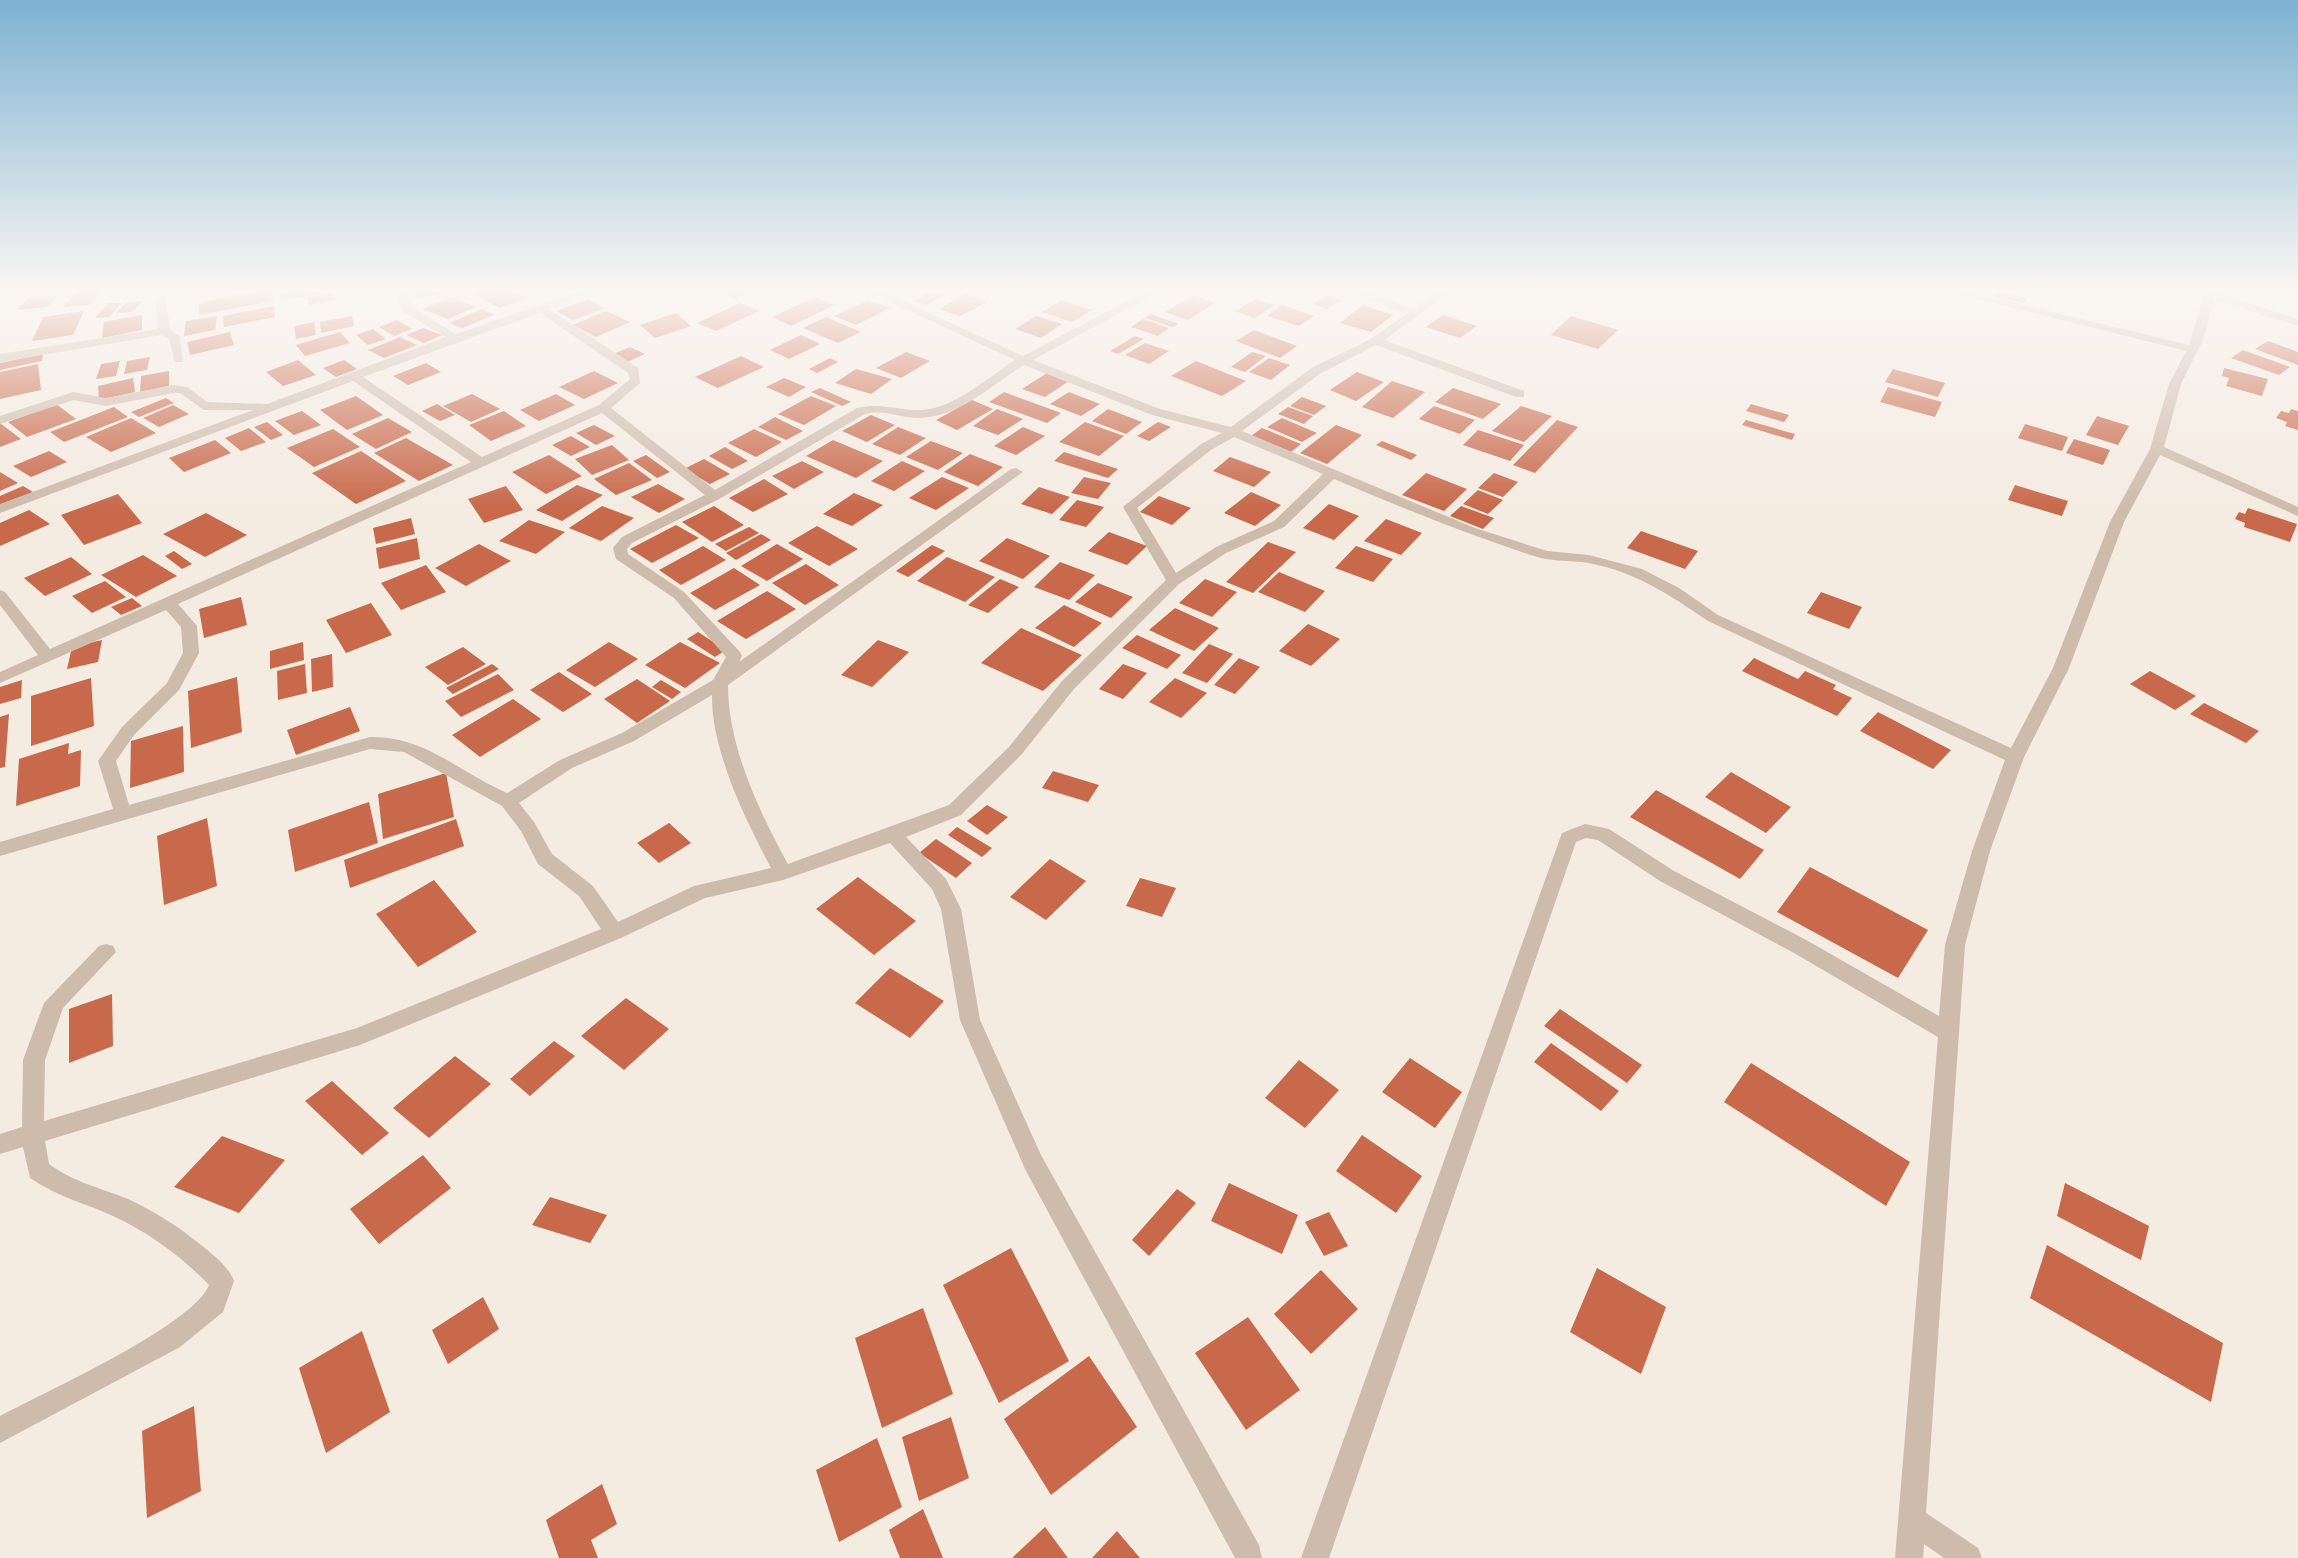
<svg xmlns="http://www.w3.org/2000/svg" width="2298" height="1558" font-family="'Fira Sans',sans-serif">
<style>
.building{fill:#c8694b}
.lines{fill:none;stroke-linecap:round;stroke-linejoin:round}
.minor{fill:#cdbbac;fill-rule:evenodd}
</style>
<rect width="100%" height="100%" fill="#f4ebe1"/>
<g class="building">
<path d="M77 291H101L90 305 63 307Z"/>
<path d="M257 291H272L273 301 199 315V303Z"/>
<path d="M293 291H324V293L280 300 281 293Z"/>
<path d="M414 291H446V292L417 299Z"/>
<path d="M468 291H515L527 298 500 308Z"/>
<path d="M720 291H753L736 299Z"/>
<path d="M932 291 947 294 926 305 914 301Z"/>
<path d="M1999 291 2026 298 2024 303 1992 296Z"/>
<path d="M332 293 335 300 309 305 307 298Z"/>
<path d="M966 294 987 302 960 316 939 309Z"/>
<path d="M1193 295 1215 303 1188 320 1165 312Z"/>
<path d="M1328 295 1342 300 1327 309 1313 304Z"/>
<path d="M58 296 47 307 17 310 28 298Z"/>
<path d="M452 297 476 307 448 319 423 309Z"/>
<path d="M815 297 835 305 791 326 772 317Z"/>
<path d="M588 299 605 308 573 320 557 311Z"/>
<path d="M1256 299 1275 305 1254 318 1235 311Z"/>
<path d="M868 300 890 308 856 325 834 316Z"/>
<path d="M1062 300 1092 310 1072 322 1042 312Z"/>
<path d="M143 301 132 312 116 313 127 302Z"/>
<path d="M108 303H122L109 317 95 318Z"/>
<path d="M740 303 759 311 716 331 697 323Z"/>
<path d="M1282 305 1314 316 1299 326 1267 316Z"/>
<path d="M1363 305 1393 315 1371 332 1340 323Z"/>
<path d="M274 306 275 317 224 327 223 316Z"/>
<path d="M482 309 494 315 462 328 450 323Z"/>
<path d="M84 311 73 335 32 341 43 317Z"/>
<path d="M606 311 630 322 596 337 573 325Z"/>
<path d="M676 313 691 326 655 338 640 325Z"/>
<path d="M1151 314 1178 324 1173 327 1145 318Z"/>
<path d="M142 315V330L102 338 104 322Z"/>
<path d="M1443 315 1477 326 1460 338 1426 327Z"/>
<path d="M217 316 215 330 184 336 186 321Z"/>
<path d="M352 316 354 326 321 333 320 322Z"/>
<path d="M1036 316 1062 324 1041 338 1015 329Z"/>
<path d="M1571 316 1618 330 1598 349 1551 335Z"/>
<path d="M826 317 861 332 838 343 803 328Z"/>
<path d="M1143 319 1169 328 1158 336 1131 327Z"/>
<path d="M397 320 412 329 394 336 379 327Z"/>
<path d="M314 322 316 335 296 339 294 326Z"/>
<path d="M423 328 442 335 424 343 406 335Z"/>
<path d="M373 329 386 339 368 345 356 335Z"/>
<path d="M1254 330 1297 346 1280 358 1236 341Z"/>
<path d="M230 332 234 345 190 355 187 342Z"/>
<path d="M340 332 350 343 305 356 296 345Z"/>
<path d="M801 335 820 344 789 359 770 350Z"/>
<path d="M1135 336 1144 339 1118 354 1110 351Z"/>
<path d="M400 337 417 345 384 358 368 350Z"/>
<path d="M2268 341 2298 352V365L2255 349Z"/>
<path d="M1145 343 1169 351 1149 364 1125 355Z"/>
<path d="M630 347 645 354 627 362 611 355Z"/>
<path d="M2243 350 2290 367 2279 375 2231 358Z"/>
<path d="M906 352 930 361 901 378 876 368Z"/>
<path d="M1252 352 1266 356 1245 372 1231 367Z"/>
<path d="M43 354 42 361 0 370V363Z"/>
<path d="M741 356 764 367 718 388 695 377Z"/>
<path d="M150 357 147 370 124 374 127 361Z"/>
<path d="M830 358 838 362 817 373 809 369Z"/>
<path d="M1269 358 1290 365 1271 380 1249 372Z"/>
<path d="M298 360 316 375 283 386 266 372Z"/>
<path d="M344 360 357 369 336 377 323 368Z"/>
<path d="M120 361 116 376 96 379 101 364Z"/>
<path d="M1196 361 1246 381 1222 396 1171 376Z"/>
<path d="M426 363 441 372 408 385 393 376Z"/>
<path d="M38 364 41 390 0 399V372Z"/>
<path d="M2224 368 2268 379 2262 396 2226 386 2229 378 2222 376Z"/>
<path d="M856 369 892 379 871 394 835 383Z"/>
<path d="M1893 369 1945 383 1938 397 1885 382Z"/>
<path d="M169 371V386L140 392 141 376Z"/>
<path d="M594 371 618 383 584 399 559 387Z"/>
<path d="M1357 372 1384 382 1356 401 1330 390Z"/>
<path d="M1047 373 1069 381 1045 397 1022 389Z"/>
<path d="M133 378 135 392 99 400 98 386Z"/>
<path d="M784 378 806 387 789 397 766 387Z"/>
<path d="M1392 381 1425 392 1393 418 1362 407Z"/>
<path d="M1888 387 1942 402 1935 417 1880 402Z"/>
<path d="M820 388 851 402 842 406 811 392Z"/>
<path d="M1453 388 1501 404 1483 419 1435 402Z"/>
<path d="M1004 392 1061 413 1047 423 989 402Z"/>
<path d="M1069 392 1100 404 1081 416 1050 404Z"/>
<path d="M472 394 500 409 471 422 443 406Z"/>
<path d="M556 394 575 405 539 421 520 410Z"/>
<path d="M356 396 383 415 347 430 320 410Z"/>
<path d="M811 396 836 406 804 425 778 414Z"/>
<path d="M1302 397 1326 406 1314 415 1290 406Z"/>
<path d="M166 398 174 403 139 417 131 412Z"/>
<path d="M972 400 993 409 957 430 936 420Z"/>
<path d="M56 404 76 419 27 437 8 422Z"/>
<path d="M437 404 455 415 440 421 422 411Z"/>
<path d="M1751 404 1789 415 1784 422 1746 411Z"/>
<path d="M173 405 189 414 159 427 143 418Z"/>
<path d="M1434 406 1475 420 1460 434 1419 419Z"/>
<path d="M1521 406 1552 416 1524 442 1492 431Z"/>
<path d="M114 407 128 417 64 442 50 432Z"/>
<path d="M1288 407 1313 416 1304 424 1278 414Z"/>
<path d="M997 409 1023 419 998 435 973 426Z"/>
<path d="M1108 409 1142 422 1126 434 1092 421Z"/>
<path d="M2291 409 2298 411V430L2285 426 2287 422 2276 418 2281 411 2289 413Z"/>
<path d="M302 411 321 425 294 435 275 421Z"/>
<path d="M504 411 526 426 491 441 469 425Z"/>
<path d="M871 415 895 425 867 442 842 431Z"/>
<path d="M2097 416 2129 426 2118 445 2086 435Z"/>
<path d="M775 417 803 431 786 440 758 427Z"/>
<path d="M131 418 156 433 111 452 86 437Z"/>
<path d="M388 418 412 432 376 449 352 434Z"/>
<path d="M1282 418 1317 433 1302 442 1267 427Z"/>
<path d="M1557 420 1578 427 1535 473 1513 465Z"/>
<path d="M1746 420 1795 434 1792 440 1742 425Z"/>
<path d="M267 422 283 435 271 440 254 427Z"/>
<path d="M1085 422 1124 436 1099 456 1059 442Z"/>
<path d="M1158 422 1171 427 1149 441 1137 436Z"/>
<path d="M0 423 21 439 0 447Z"/>
<path d="M2025 424 2068 437 2062 451 2018 438Z"/>
<path d="M594 425 615 436 596 445 576 433Z"/>
<path d="M1336 425 1362 435 1327 464 1300 453Z"/>
<path d="M898 427 926 438 900 455 872 444Z"/>
<path d="M1023 427 1045 436 1016 455 994 446Z"/>
<path d="M249 428 266 442 241 451 225 438Z"/>
<path d="M1262 428 1301 444 1291 452 1251 436Z"/>
<path d="M333 429 360 447 314 467 287 448Z"/>
<path d="M754 429 782 442 756 457 728 443Z"/>
<path d="M1478 430 1524 445 1510 461 1463 445Z"/>
<path d="M571 436 590 447 571 456 552 445Z"/>
<path d="M406 438 453 465 419 481 374 453Z"/>
<path d="M2074 439 2110 450 2103 465 2066 453Z"/>
<path d="M215 440 231 453 184 472 169 458Z"/>
<path d="M833 440 883 461 856 478 806 456Z"/>
<path d="M931 441 963 453 938 470 906 457Z"/>
<path d="M1382 441 1417 455 1411 460 1376 445Z"/>
<path d="M612 445 629 460 592 475 575 459Z"/>
<path d="M725 447 748 461 732 469 709 456Z"/>
<path d="M49 451 67 462 31 477 13 466Z"/>
<path d="M361 451 406 481 356 504 312 473Z"/>
<path d="M1064 452 1118 469 1108 478 1054 461Z"/>
<path d="M970 454 1003 467 978 486 944 472Z"/>
<path d="M549 455 582 476 546 494 512 472Z"/>
<path d="M646 455 670 472 657 478 633 461Z"/>
<path d="M1230 457 1271 472 1254 487 1213 471Z"/>
<path d="M704 459 730 474 710 484 684 469Z"/>
<path d="M802 461 824 472 794 489 772 476Z"/>
<path d="M902 461 925 471 894 491 871 481Z"/>
<path d="M629 463 652 480 616 495 594 479Z"/>
<path d="M0 472 18 483 0 491Z"/>
<path d="M1426 473 1467 489 1444 511 1402 495Z"/>
<path d="M1494 473 1518 482 1503 497 1478 488Z"/>
<path d="M942 477 969 488 936 510 909 498Z"/>
<path d="M1084 477 1111 483 1098 499 1071 493Z"/>
<path d="M764 479 788 494 753 512 729 498Z"/>
<path d="M658 484 685 499 659 513 631 497Z"/>
<path d="M577 485 603 495 562 521 536 510Z"/>
<path d="M2015 485 2068 501 2062 516 2008 500Z"/>
<path d="M23 486 33 492 0 507V496Z"/>
<path d="M506 486 523 510 484 523 468 499Z"/>
<path d="M1039 487 1070 497 1052 514 1021 504Z"/>
<path d="M1478 490 1503 500 1488 514 1463 504Z"/>
<path d="M1251 492 1281 505 1255 526 1224 513Z"/>
<path d="M854 493 883 505 852 526 823 514Z"/>
<path d="M118 494 142 523 84 545 61 515Z"/>
<path d="M1159 496 1191 508 1172 525 1140 512Z"/>
<path d="M1077 500 1104 507 1086 527 1059 520Z"/>
<path d="M1329 504 1359 516 1334 540 1303 528Z"/>
<path d="M602 506 634 518 601 541 569 528Z"/>
<path d="M714 506 744 525 712 542 682 522Z"/>
<path d="M1461 506 1494 518 1483 529 1450 516Z"/>
<path d="M2248 508 2297 524 2290 542 2244 527 2245 523 2235 519 2239 512 2245 514Z"/>
<path d="M29 510 50 524 0 546V523Z"/>
<path d="M206 513 247 535 205 557 163 534Z"/>
<path d="M411 518 415 534 376 544 373 528Z"/>
<path d="M1386 519 1422 533 1401 555 1364 541Z"/>
<path d="M529 520 565 532 536 554 499 541Z"/>
<path d="M676 525 699 538 652 563 630 549Z"/>
<path d="M817 526 858 549 829 566 788 543Z"/>
<path d="M749 527 759 533 726 551 715 544Z"/>
<path d="M1641 531 1698 551 1685 569 1627 548Z"/>
<path d="M1109 532 1147 546 1127 565 1088 551Z"/>
<path d="M761 534 771 540 736 560 726 553Z"/>
<path d="M417 538 420 559 379 569 376 548Z"/>
<path d="M1007 538 1050 556 1023 579 979 561Z"/>
<path d="M1268 542 1296 552 1253 593 1226 582Z"/>
<path d="M479 544 511 561 466 586 435 568Z"/>
<path d="M777 544 803 559 767 581 741 566Z"/>
<path d="M932 545 945 551 908 577 896 571Z"/>
<path d="M703 546 726 560 681 585 659 570Z"/>
<path d="M1356 546 1393 559 1373 582 1335 568Z"/>
<path d="M174 551 192 564 182 569 165 556Z"/>
<path d="M143 555 177 576 136 597 101 575Z"/>
<path d="M71 557 92 574 45 596 24 578Z"/>
<path d="M947 557 995 577 965 602 917 581Z"/>
<path d="M1060 562 1095 575 1069 600 1034 587Z"/>
<path d="M806 564 839 585 805 605 772 583Z"/>
<path d="M426 565 446 592 401 610 381 583Z"/>
<path d="M734 568 760 585 715 610 690 593Z"/>
<path d="M1279 572 1325 591 1305 612 1258 592Z"/>
<path d="M1000 579 1019 587 988 613 968 605Z"/>
<path d="M1205 579 1237 592 1212 617 1179 603Z"/>
<path d="M105 581 126 597 92 613 72 596Z"/>
<path d="M1098 583 1133 597 1111 618 1075 602Z"/>
<path d="M767 591 796 609 746 639 717 621Z"/>
<path d="M1821 592 1862 607 1849 629 1807 613Z"/>
<path d="M241 597 247 625 204 638 199 609Z"/>
<path d="M132 598 142 606 121 615 111 607Z"/>
<path d="M371 603 392 635 346 653 326 620Z"/>
<path d="M1064 605 1102 623 1074 647 1035 628Z"/>
<path d="M1175 608 1219 628 1194 651 1149 630Z"/>
<path d="M1308 624 1340 639 1311 666 1279 651Z"/>
<path d="M1021 628 1082 655 1043 691 981 663Z"/>
<path d="M698 632 726 650 715 657 687 639Z"/>
<path d="M1137 635 1181 655 1167 669 1122 648Z"/>
<path d="M102 640 98 662 67 669 72 647Z"/>
<path d="M878 640 909 652 872 687 841 675Z"/>
<path d="M303 642 304 660 270 669V651Z"/>
<path d="M609 642 638 659 595 687 566 670Z"/>
<path d="M680 642 720 663 685 688 645 665Z"/>
<path d="M1209 644 1233 654 1207 683 1182 673Z"/>
<path d="M463 647 486 664 448 685 425 667Z"/>
<path d="M332 654 333 687 312 692 311 659Z"/>
<path d="M1239 658 1260 667 1235 694 1214 685Z"/>
<path d="M1754 658 1798 679 1805 671 1836 685 1833 689 1852 698 1837 716 1742 671Z"/>
<path d="M305 664 307 693 278 700 277 671Z"/>
<path d="M492 664 499 669 453 694 446 688Z"/>
<path d="M1123 664 1147 673 1123 699 1099 689Z"/>
<path d="M2150 671 2196 696 2175 710 2130 684Z"/>
<path d="M559 672 592 694 563 712 530 690Z"/>
<path d="M498 674 514 690 461 717 445 701Z"/>
<path d="M237 677 242 732 191 748 188 691Z"/>
<path d="M91 678 94 726 31 746V696Z"/>
<path d="M1175 678 1207 693 1181 718 1149 702Z"/>
<path d="M637 679 670 701 637 723 604 699Z"/>
<path d="M22 680 21 698 0 704V687Z"/>
<path d="M661 680 681 692 672 699 652 687Z"/>
<path d="M513 699 541 719 480 757 452 735Z"/>
<path d="M2204 703 2259 731 2246 743 2190 714Z"/>
<path d="M350 707 360 731 296 755 287 730Z"/>
<path d="M1878 712 1951 750 1933 769 1860 731Z"/>
<path d="M9 714 5 767 0 768V717Z"/>
<path d="M183 726 184 772 130 788 131 741Z"/>
<path d="M69 743 68 754 81 750 80 786 16 806 19 759Z"/>
<path d="M1053 771 1099 785 1088 802 1042 788Z"/>
<path d="M1731 772 1791 807 1766 833 1705 797Z"/>
<path d="M446 773 454 817 383 839 378 794Z"/>
<path d="M1656 790 1764 850 1740 879 1630 817Z"/>
<path d="M369 802 378 843 295 872 288 830Z"/>
<path d="M987 805 1008 817 987 835 967 821Z"/>
<path d="M207 818 217 886 164 905 157 836Z"/>
<path d="M456 819 464 846 350 888 344 860Z"/>
<path d="M669 823 691 843 659 863 637 843Z"/>
<path d="M957 827 992 848 982 857 948 835Z"/>
<path d="M936 839 972 863 956 878 919 853Z"/>
<path d="M1050 859 1086 881 1046 920 1010 897Z"/>
<path d="M1810 867 1928 930 1898 978 1777 912Z"/>
<path d="M858 877 916 921 874 955 816 909Z"/>
<path d="M1140 878 1176 888 1162 917 1126 906Z"/>
<path d="M434 880 477 932 418 967 376 914Z"/>
<path d="M890 968 944 1001 910 1038 855 1003Z"/>
<path d="M112 994 113 1046 69 1063V1009Z"/>
<path d="M626 998 669 1029 624 1070 581 1036Z"/>
<path d="M1560 1009 1642 1065 1627 1083 1544 1026Z"/>
<path d="M554 1041 575 1056 530 1096 510 1079Z"/>
<path d="M1551 1043 1619 1091 1601 1111 1534 1062Z"/>
<path d="M455 1056 491 1084 429 1138 393 1108Z"/>
<path d="M1410 1058 1462 1092 1435 1128 1382 1092Z"/>
<path d="M1299 1060 1339 1090 1305 1128 1265 1098Z"/>
<path d="M1751 1063 1910 1162 1886 1206 1724 1102Z"/>
<path d="M332 1081 389 1133 362 1155 305 1101Z"/>
<path d="M1362 1135 1422 1176 1396 1213 1336 1171Z"/>
<path d="M222 1136 285 1160 239 1213 174 1187Z"/>
<path d="M423 1155 451 1188 379 1244 350 1209Z"/>
<path d="M1229 1183 1298 1215 1282 1254 1211 1221Z"/>
<path d="M2065 1183 2149 1226 2141 1260 2057 1216Z"/>
<path d="M1177 1189 1196 1203 1149 1256 1132 1240Z"/>
<path d="M550 1197 607 1215 590 1243 532 1225Z"/>
<path d="M1329 1212 1348 1246 1324 1256 1305 1222Z"/>
<path d="M2047 1245 2223 1343 2211 1402 2030 1298Z"/>
<path d="M1011 1248 1069 1361 999 1403 943 1285Z"/>
<path d="M1597 1268 1666 1307 1641 1374 1570 1332Z"/>
<path d="M1321 1270 1358 1309 1311 1354 1274 1314Z"/>
<path d="M483 1297 499 1329 448 1364 432 1330Z"/>
<path d="M923 1308 953 1394 882 1428 855 1338Z"/>
<path d="M1248 1317 1300 1390 1246 1430 1195 1353Z"/>
<path d="M362 1331 390 1412 326 1453 299 1368Z"/>
<path d="M1089 1356 1137 1427 1051 1495 1004 1419Z"/>
<path d="M194 1406 201 1491 147 1518 142 1431Z"/>
<path d="M951 1417 969 1478 919 1501 902 1437Z"/>
<path d="M877 1438 902 1507 839 1542 816 1470Z"/>
<path d="M602 1484 617 1524 591 1540 598 1558H559L546 1520Z"/>
<path d="M923 1509 943 1558H900L889 1530Z"/>
<path d="M1045 1527 1068 1558H1012Z"/>
<path d="M1117 1531 1140 1558H1092Z"/>
</g>
<g class="lines">
<g class="minor">
<path d="M155 291H165L170 329 180 337 183 362H175L169 339 162 335 0 362V354L158 329Z"/>
<path d="M395 291H406L413 308 456 334 580 291H597L549 309 638 368 640 383 611 408 715 490 857 408C883 402 898 411 922 410 955 408 988 377 1015 360L866 291H881L1023 356 1146 291H1160L1033 360 1160 409 1231 427 1313 367 1371 339 1406 314 1348 291H1364L1414 309 1438 291H1451L1384 340 1524 391V397H1516L1376 345 1321 373 1242 431 1475 528 1547 551 1589 555 1642 569 1679 588 1718 615 2011 748 2053 668 2110 522 2150 449 2169 384 2186 351 1946 291H1966L2189 345 2202 301 2210 291H2221L2219 294 2298 319V326L2215 300 2202 342 2181 384 2164 447 2298 507V516L2160 455 2124 522 2069 668 2024 757 1990 851 1965 945 1926 1513 1978 1548 1982 1558H1944L1924 1544 1923 1558H1895L1938 1037 1794 953 1660 881 1598 840 1586 838 1576 842 1329 1558H1301L1562 833 1585 824 1609 829 1674 871 1808 941 1939 1016 1945 945 1972 851 2005 760 1708 621C1670 595 1634 571 1588 563 1570 560 1552 562 1534 556 1466 534 1400 507 1334 479L1284 527 1226 553 1179 584 1074 689 1021 755 961 815 906 837 946 879 961 909 980 1020 1041 1155 1259 1545 1262 1558H1235L1025 1169 960 1020 941 909 932 889 890 843 783 880 705 898 621 938 360 1045 45 1141 49 1164C73 1182 101 1188 128 1199 156 1212 182 1229 206 1249 217 1258 229 1268 234 1281L223 1312 180 1347 0 1443V1416C43 1393 194 1325 209 1285 181 1256 148 1232 113 1216 84 1203 56 1196 30 1178L23 1147 0 1154V1134L22 1127 23 1060 44 1003 99 946 106 944 113 946 116 952 63 1008 45 1060 44 1121 357 1028 601 929 579 896 538 864 521 831 502 806 404 752 370 749 0 856V842L113 809 98 761 122 727 167 683 183 653 181 627 166 610 0 683V672L38 655 0 605V590L5 592 50 649 471 462 353 381 0 513V504L253 410H204L180 393H174L106 406 74 400 0 424V416L73 392 106 398 174 385 187 387 207 402 267 404 446 337 404 312ZM540 313 628 373 630 379 599 405 482 457 363 377ZM1024 365 1152 415 1222 433 1201 444 1123 507 1166 580 1062 681 1009 747 949 805 788 864C759 811 728 747 728 685L1023 472 1016 468 1011 469 739 662 742 656 740 652 684 592 628 554 627 549 632 543 719 499 865 414C884 409 900 418 919 418 958 418 993 384 1024 365ZM602 413 705 495 622 537 613 548 616 559 674 598 726 657 713 680 622 733 560 760 507 793C459 772 425 736 370 737L129 805 116 761 134 735 179 690 199 653 197 626 178 604ZM1234 437 1323 474 1274 521 1216 547 1176 573 1137 508 1211 450ZM712 695C711 750 746 821 771 868L694 886 618 922 593 886 552 854 534 822 519 803 572 768 634 741Z"/>
</g>
</g>
<linearGradient id="sky" x2="0" y2="1"><stop stop-color="#7eb2d2"/><stop offset="0.57" stop-color="#faf6f2"/><stop offset="1" stop-color="#faf6f2" stop-opacity="0"/></linearGradient>
<rect width="2298" height="509" fill="url(#sky)"/>
</svg>
